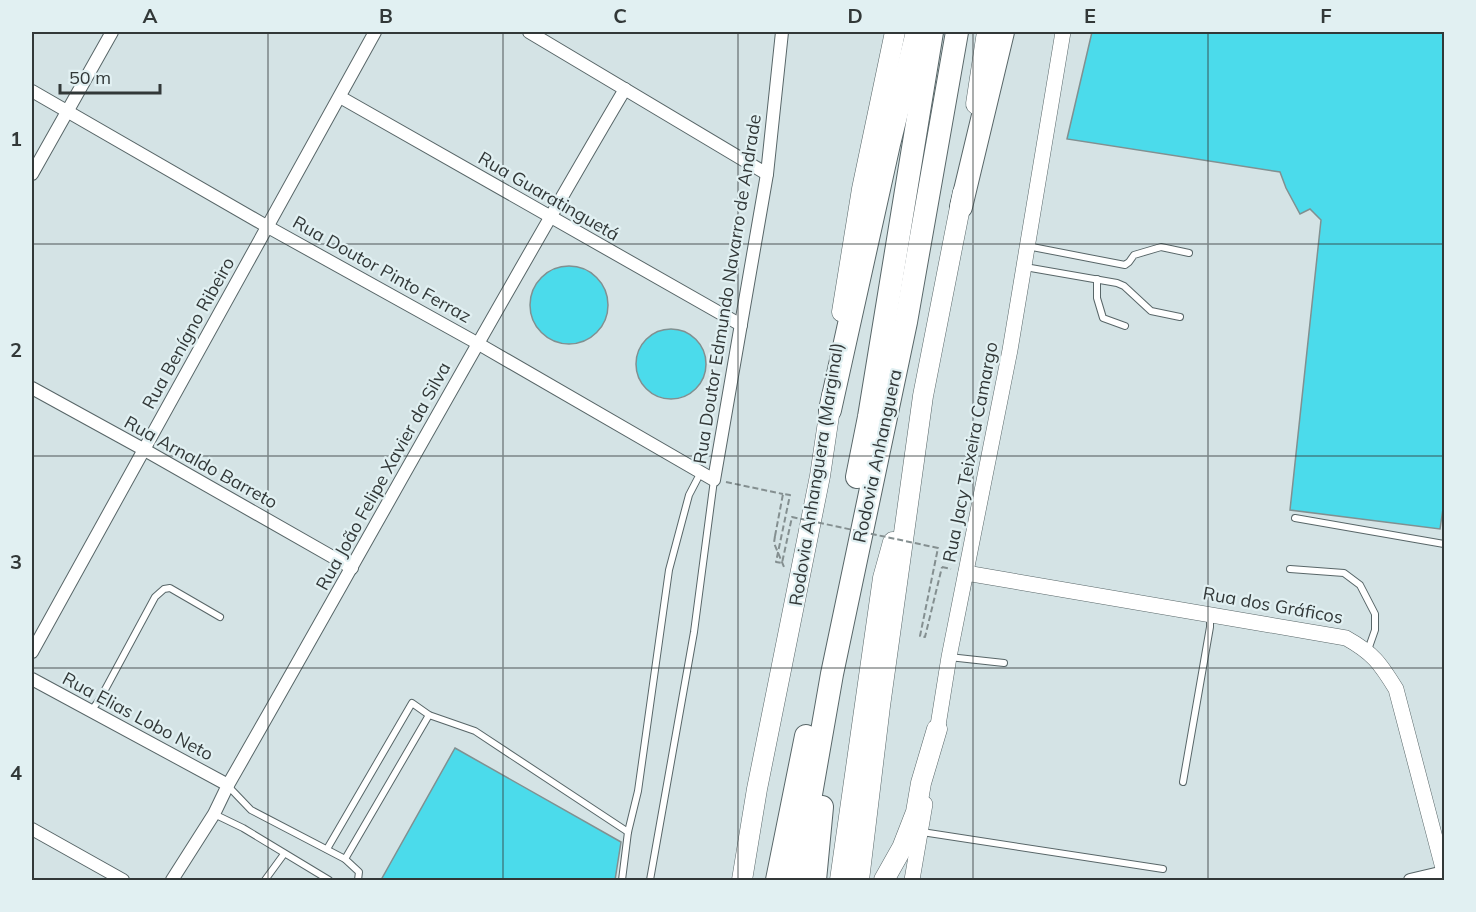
<svg xmlns="http://www.w3.org/2000/svg" width="1476" height="912" font-family="Mulish,sans-serif">
<style>
.building{fill:#4bdbeb;stroke:#819091;stroke-width:1.5}
.lines{fill:none;stroke-linecap:round;stroke-linejoin:round}
.service-casing{stroke:#586668;stroke-width:8}
.minor-casing{stroke:#586668;stroke-width:14}
.tertiary-casing{stroke:#586668;stroke-width:16}
.trunk-casing{stroke:#586668;stroke-width:21}
.motorway-casing{stroke:#586668;stroke-width:24}
.path{stroke:#848f90;stroke-width:2;stroke-dasharray:6 3;stroke-linecap:butt}
.service{stroke:#fff;stroke-width:6}
.minor{stroke:#fff;stroke-width:12}
.tertiary{stroke:#fff;stroke-width:15}
.trunk{stroke:#fff;stroke-width:20}
.motorway{stroke:#fff;stroke-width:22}
.path-bridge{stroke:#848f90;stroke-width:2;stroke-dasharray:6 3;stroke-linecap:butt}
.grid{fill:none;stroke:#323838;stroke-width:1.5;stroke-opacity:0.55}
.labels{text-anchor:middle;dominant-baseline:central;stroke-width:4.5;stroke-linejoin:round;paint-order:stroke}
.street-label{font-size:18px;fill:#323838;stroke:#e1f0f2}
.neatline{fill:none;stroke:#323838;stroke-width:2}
.grid-label{font-size:20px;text-anchor:middle;font-weight:bold;fill:#323838}
</style>
<rect width="100%" height="100%" fill="#d4e3e5"/>
<g class="building">
<path d="M1092 32H1444V502L1440 529 1290 510 1321 220 1310 209 1300 214 1286 188 1280 172 1067 139Z"/>
<circle cx="569" cy="305" r="39"/>
<circle cx="671" cy="364" r="35"/>
<path d="M455 748 621 842 615 880H381Z"/>
</g>
<g class="lines">
<defs>
<g id="service">
<path d="M1027 246 1125 265 1129 262 1134 255 1161 247 1189 253"/>
<path d="M1025 267 1117 283 1124 286 1151 311 1180 317"/>
<path d="M1097 279V298L1103 318 1125 326"/>
<path d="M1295 518 1444 544"/>
<path d="M1290 569 1344 573 1360 585 1375 614V630L1368 650"/>
<path d="M949 657 1004 663"/>
<path d="M91 711 100 699 155 597 164 589 170 588 220 617"/>
<path d="M1183 782 1210 627V614"/>
<path d="M228 786 251 810 345 859 359 872 358 880"/>
<path d="M214 814 243 828 329 880"/>
<path d="M922 832 1163 869"/>
<path d="M327 849 412 703 429 715 475 731 628 832"/>
<path d="M345 859 429 715"/>
<path d="M265 880 284 854"/>
<path d="M622 880 628 832 638 791 669 570 689 495 701 472"/>
<path d="M650 880 694 632 714 480"/>
</g>
<g id="minor">
<path d="M529 32 767 174"/>
<path d="M32 91 268 227 477 343 714 480 767 174 782 32"/>
<path d="M340 97 741 325"/>
<path d="M32 174 112 32"/>
<path d="M32 388 143 449 352 568"/>
<path d="M32 652 375 32"/>
<path d="M32 679 228 785"/>
<path d="M32 829 123 880"/>
<path d="M172 880 214 814 228 785C361 553 489 319 625 89"/>
<path d="M1410 880 1444 872V875"/>
</g>
<g id="tertiary">
<path d="M966 573 1346 638C1373 653 1380 663 1396 689L1444 872"/>
<path d="M936 738 949 657 1010 350 1063 32"/>
<path d="M912 880 925 804"/>
</g>
<g id="trunk">
<path d="M976 104 987 32"/>
<path d="M842 312 862 189 895 32"/>
<path d="M742 880 757 789 820 476 832 395"/>
<path d="M840 880 883 578 893 542"/>
<path d="M859 880 880 706 923 396 963 192"/>
<path d="M884 880 902 848 916 812 921 783 937 729"/>
</g>
<g id="motorway">
<path d="M961 207 1003 32"/>
<path d="M830 410 889 144 917 32"/>
<path d="M857 477 869 417 932 32"/>
<path d="M777 880 806 736"/>
<path d="M796 880 832 674 906 322 957 32"/>
<path d="M815 880 822 807"/>
</g>
</defs>
<use href="#service" class="service-casing"/>
<use href="#minor" class="minor-casing"/>
<use href="#tertiary" class="tertiary-casing"/>
<use href="#trunk" class="trunk-casing"/>
<use href="#motorway" class="motorway-casing"/>
<g class="path">
<path d="M726 482 783 494"/>
<path d="M775 536 774 543 784 567"/>
<path d="M942 567 951 569"/>
</g>
<use href="#service" class="service"/>
<use href="#minor" class="minor"/>
<use href="#tertiary" class="tertiary"/>
<use href="#trunk" class="trunk"/>
<use href="#motorway" class="motorway"/>
<path class="path-bridge" d="M775 536 783 494 790 495 776 562 782 563 792 517 938 548 920 636 925 637 942 567"/>
</g>
<path class="grid" d="M268 32V880M503 32V880M738 32V880M973 32V880M1208 32V880M32 244H1444M32 456H1444M32 668H1444"/>
<g class="labels">
<g class="street-label">
<text transform="translate(549 196) rotate(30)">Rua Guaratinguetá</text>
<text transform="translate(382 269) rotate(29)">Rua Doutor Pinto Ferraz</text>
<text transform="translate(727 289) rotate(-81)">Rua Doutor Edmundo Navarro de Andrade</text>
<text transform="translate(188 333) rotate(-61)">Rua Benígno Ribeiro</text>
<text transform="translate(970 452) rotate(-79)">Rua Jacy Teixeira Camargo</text>
<text transform="translate(877 456) rotate(-78)">Rodovia Anhanguera</text>
<text transform="translate(201 462) rotate(29)">Rua Arnaldo Barreto</text>
<text transform="translate(816 474) rotate(-81)">Rodovia Anhanguera (Marginal)</text>
<text transform="translate(383 476) rotate(-61)">Rua João Felipe Xavier da Silva</text>
<text transform="translate(1273 605) rotate(10)">Rua dos Gráficos</text>
<text transform="translate(138 716) rotate(28)">Rua Elias Lobo Neto</text>
</g>
</g>
<rect width="1476" height="912" fill="none" stroke="#e1f0f2" stroke-width="66"/>
<path d="M60 84v9h100v-9" fill="none" stroke="#323838" stroke-width="3"/>
<text x="69" y="84" font-size="18" fill="#323838" stroke="#e1f0f2" stroke-width="4.5" paint-order="stroke">50 m</text>
<rect x="33" y="33" width="1410" height="846" class="neatline"/>
<g class="grid-label">
<text x="150" y="23">A</text>
<text x="386" y="23">B</text>
<text x="620" y="23">C</text>
<text x="855" y="23">D</text>
<text x="1090" y="23">E</text>
<text x="1326" y="23">F</text>
<text x="16" y="146">1</text>
<text x="16" y="357">2</text>
<text x="16" y="569">3</text>
<text x="16" y="780">4</text>
</g>
</svg>
